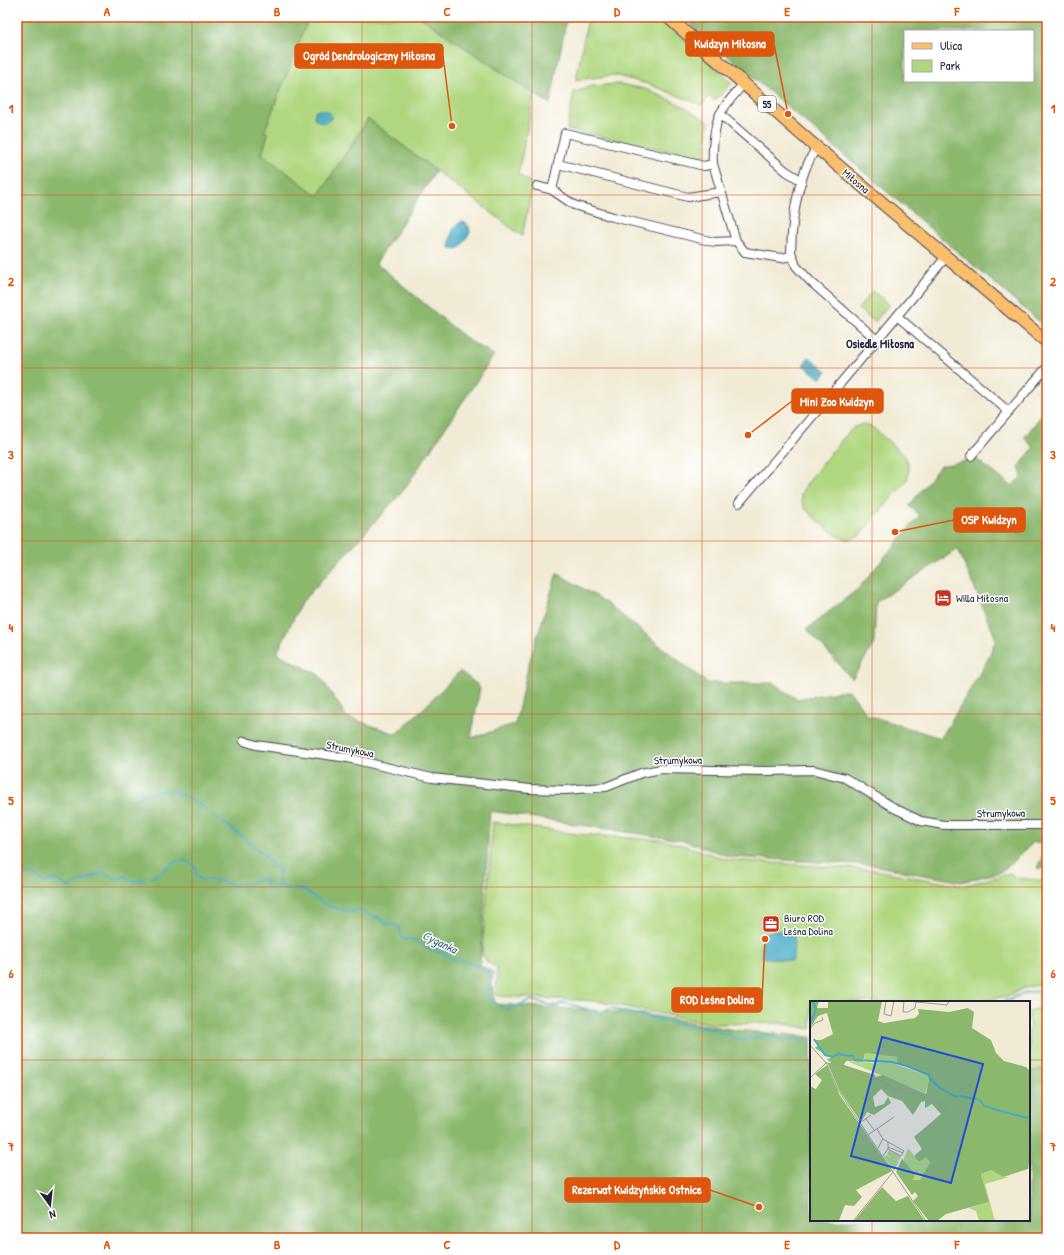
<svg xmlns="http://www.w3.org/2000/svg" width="1064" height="1255" font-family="'Patrick Hand',sans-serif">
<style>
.green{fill:#b0d780;stroke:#697c5e}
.forest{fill:#8cb86e;stroke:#576d54;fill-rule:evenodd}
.water{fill:#46acc6;stroke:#346780}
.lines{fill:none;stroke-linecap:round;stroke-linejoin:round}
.stream{stroke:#46acc6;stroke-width:2}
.street-casing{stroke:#414052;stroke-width:10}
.primary-casing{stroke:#414052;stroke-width:14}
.street{stroke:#fff;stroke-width:8}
.primary{stroke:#fabe6d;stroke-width:12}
.grid{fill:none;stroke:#de560e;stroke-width:1;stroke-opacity:0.55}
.labels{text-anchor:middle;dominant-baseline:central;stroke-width:3;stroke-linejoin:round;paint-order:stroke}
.shield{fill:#fff;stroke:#646476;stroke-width:1}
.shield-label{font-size:10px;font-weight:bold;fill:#22223b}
.street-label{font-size:11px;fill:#22223b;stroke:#fff}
.poi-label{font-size:11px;fill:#22223b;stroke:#fff;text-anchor:start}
.neighbourhood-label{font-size:12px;font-weight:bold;fill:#22223b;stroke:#fff}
.water-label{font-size:12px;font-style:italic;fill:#32607a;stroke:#fff}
.inset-river{fill:none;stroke:#46acc6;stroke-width:2}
.inset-road{fill:none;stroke:#9e9b97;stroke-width:1}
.view{fill:#1d4ed8;fill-opacity:0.15;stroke:#1d4ed8;stroke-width:2}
.inset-edge{fill:none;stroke:#22223b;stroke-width:2}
.leader{fill:none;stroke:#de560e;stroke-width:1.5}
.callout-dot{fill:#de560e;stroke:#fff;stroke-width:1.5}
.callout{fill:#de560e;stroke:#de560e;stroke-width:1.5}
.callout-label{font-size:12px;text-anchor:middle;font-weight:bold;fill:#fff}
.neatline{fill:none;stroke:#de560e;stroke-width:1.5}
.grid-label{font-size:13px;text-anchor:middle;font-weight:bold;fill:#de560e}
</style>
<rect width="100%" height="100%" fill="#fff"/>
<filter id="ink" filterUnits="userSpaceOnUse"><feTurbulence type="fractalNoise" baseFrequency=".025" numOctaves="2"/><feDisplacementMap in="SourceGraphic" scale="8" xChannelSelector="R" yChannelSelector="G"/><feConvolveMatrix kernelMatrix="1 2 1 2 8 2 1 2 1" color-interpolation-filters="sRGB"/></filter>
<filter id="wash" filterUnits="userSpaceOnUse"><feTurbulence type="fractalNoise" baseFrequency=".012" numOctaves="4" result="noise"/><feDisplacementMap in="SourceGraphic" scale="16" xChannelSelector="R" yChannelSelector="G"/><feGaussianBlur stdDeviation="0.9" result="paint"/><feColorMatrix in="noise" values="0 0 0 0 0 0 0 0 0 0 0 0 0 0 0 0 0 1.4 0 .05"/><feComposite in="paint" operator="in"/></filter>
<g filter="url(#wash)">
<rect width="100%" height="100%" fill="#f1ebd5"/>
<g class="green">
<path d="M309 17H420L534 94 518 174 533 184 522 236 368 119 318 196 262 154 268 134 264 132Z"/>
<path d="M588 17H658L732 83 714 101 709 96 702 105 651 85 614 75 576 80Z"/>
<path d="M619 84 645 89 679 104 709 122 704 158 567 130 574 92 593 86Z"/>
<path d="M872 291 889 304 875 322 858 309Z"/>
<path d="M863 424 872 427 904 455 908 462 909 469 907 480 860 535C855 538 850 540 845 539 835 537 810 515 804 507 802 503 801 499 801 495 802 487 846 433 854 427 857 426 860 425 863 424Z"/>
<path d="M493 822 577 834 661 840 686 846 729 860 875 870 962 886 1011 873 1015 878 1047 881V983L1025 988 1008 996 974 1002H811V1029L780 1023 713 1024 596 1001 499 996 496 994 497 968 487 962 482 954Z"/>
<path d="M1047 1007V1068L1029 1072V1011Z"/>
</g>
<g class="forest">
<path d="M17 17H309L264 132 268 133 262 154 318 196 368 119 436 171 376 263 468 340 494 355 403 491 301 603 277 653 319 675 347 717 396 734 425 707 460 671 480 687 471 738 515 724 529 663 557 573 604 601 707 683H773L797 699 849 690 867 715 941 738 987 661 996 639 958 549 876 602 874 644 852 679 807 629 858 589 920 515 909 506 940 466 976 459 1012 486 1022 476 1019 467 1034 447 1024 438 1047 408V844L1034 842 1001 872 961 882 872 865 731 857 685 841 490 811 480 968 490 972 495 1004 643 1014 734 1030 811 1037V1220H1029V1072L1047 1068V1238H17Z"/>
<path d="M420 17H567L550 104 534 94Z"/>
<path d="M682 17H1047V328ZM905 31H1033V81H905Z"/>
<path d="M1047 847V869L1037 868Z"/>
</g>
<g class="water">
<path d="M320 110C325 110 329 111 332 116L331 119 323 123 315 119 314 116 315 111Z"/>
<path d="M461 222 466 223 469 226 470 232 460 248 454 249 450 248C449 239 452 226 461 222Z"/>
<path d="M809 357 827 371 821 379 803 365Z"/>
<path d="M772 931H795L793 959 792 961 762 957V936L765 933Z"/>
</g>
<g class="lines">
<g class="stream">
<path d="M133 799C141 796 155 791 163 790 175 790 199 803 208 810"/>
<path d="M214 816C227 825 269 854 273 867H279L280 870 278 876 279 886"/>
<path d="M17 878C24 872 31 874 39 877L41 881 46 883 53 879 69 887 104 872 116 880 125 876 133 881 145 879"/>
<path d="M150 878C170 871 176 848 196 868V876L201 880H214L234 885 249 884 260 879 265 880 267 883 266 886 268 888 279 886 290 889H300L307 892 322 903 331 907 350 912 359 910 362 911 366 914 379 918 387 924 395 925 399 928 403 939H413L428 948 447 955 453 960C461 960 488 967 493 973 493 983 485 988 489 999L507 1010 532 1000 549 1005 556 1006 564 1003 597 1012H601L613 1008 620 1011 694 1027 699 1026 711 1029 743 1040 762 1036H769L778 1039 811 1040"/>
<path d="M1003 1002 1024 993 1047 990"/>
</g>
</g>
</g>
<g filter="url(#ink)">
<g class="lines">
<defs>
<g id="street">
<path d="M744 83C736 93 726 103 720 114 714 126 712 151 713 164L736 241 745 252 781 258 792 256"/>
<path d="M720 114 786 171 802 181"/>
<path d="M817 147C798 175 792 218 791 252L796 266 811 282 877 340"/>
<path d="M558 164 688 197 721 192"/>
<path d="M537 186 552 190 574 205 613 217 714 242 736 241"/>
<path d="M552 190 565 133 692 163 704 166 713 164"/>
<path d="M897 316 1008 411"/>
<path d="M971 456 1047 367"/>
<path d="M739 503 877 340 946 257"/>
<path d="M244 741 256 745 348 758 432 778 530 789 565 790 606 787 641 773 661 769 766 771 814 770 845 778 896 809 921 821 944 825H1047"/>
</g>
<path id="primary" d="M668 17 809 141 1047 342"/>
</defs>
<use href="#street" class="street-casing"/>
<use href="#primary" class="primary-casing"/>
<use href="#street" class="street"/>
<use href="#primary" class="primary"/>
</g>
</g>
<path class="grid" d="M192 17V1238M362 17V1238M532 17V1238M702 17V1238M872 17V1002M17 195H1047M17 368H1047M17 541H1047M17 714H1047M17 887H1047M17 1060H811M1029 1060H1047M872 1220V1238"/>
<defs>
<symbol id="hotel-square" viewBox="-11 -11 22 22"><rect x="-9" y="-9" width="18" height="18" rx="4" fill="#c8321e" stroke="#fff"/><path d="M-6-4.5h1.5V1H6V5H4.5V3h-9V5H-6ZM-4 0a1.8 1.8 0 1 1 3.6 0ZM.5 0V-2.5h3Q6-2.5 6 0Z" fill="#fff"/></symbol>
<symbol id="office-square" viewBox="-11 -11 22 22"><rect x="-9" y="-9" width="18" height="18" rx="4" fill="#c8321e" stroke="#fff"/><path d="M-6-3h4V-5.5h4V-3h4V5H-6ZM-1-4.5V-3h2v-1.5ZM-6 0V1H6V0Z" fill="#fff"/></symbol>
</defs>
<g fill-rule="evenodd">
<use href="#hotel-square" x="933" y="588" width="20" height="20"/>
<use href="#office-square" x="761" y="914" width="20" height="20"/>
</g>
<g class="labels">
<rect class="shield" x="758" y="96" width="18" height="16" rx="3"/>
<g class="shield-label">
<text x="767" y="104">55</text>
</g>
<g class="street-label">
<text transform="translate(856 181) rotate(40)">Miłosna</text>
<text transform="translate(350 749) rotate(11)">Strumykowa</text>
<text transform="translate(678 760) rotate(-1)">Strumykowa</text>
<text transform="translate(1001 813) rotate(-1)">Strumykowa</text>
</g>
<g class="poi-label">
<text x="956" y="598">Willa Miłosna</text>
<text x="784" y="918">Biuro ROD<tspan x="784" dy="13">Leśna Dolina</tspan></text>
</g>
<g class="neighbourhood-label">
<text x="880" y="343">Osiedle Miłosna</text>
</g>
<g class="water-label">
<text transform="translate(440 942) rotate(26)">Cyganka</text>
</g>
</g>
<g transform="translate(810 1001)">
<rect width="220" height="220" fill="#f1ebd5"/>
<path d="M55 52 88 56 87 61 54 60ZM39 61 82 62 119 75 120 80 115 92ZM98 147 109 161 116 155 120 161 110 179H103L105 173 93 160ZM79 149 91 155 89 159 83 158 89 160 84 170 74 156 77 154 82 157 77 153ZM181 169 193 176H199L175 183 185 220H169L166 210 159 207 179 201 171 173Z" fill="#b0d780"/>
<path d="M0 0H9L7 7H18V0H72L68 20 74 22 105 17 109 13 108 8 139 11 158 7 164 11 162 27 181 39 186 52 194 60 216 66 220 70V158L218 168 193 176 181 169 171 173 179 201 136 213 127 220H119L103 200 108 195 105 191 102 194 86 171 92 158 105 173 103 179H110L120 161 116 156 109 161 104 155 112 148 104 136 131 113 122 103 115 107V100L111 101 103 114 92 100 78 95 71 88 63 96 65 106 74 103 78 96 81 102 64 114 57 111 51 121 29 89 18 63 21 62 17 58 21 57 5 47 9 43 3 39H11L23 33 17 12 8 15 0 27ZM55 52 87 56V62L120 75 116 93 73 74 65 76V74L34 64 36 60 53 61ZM17 64 29 93 82 170 46 189 52 196 44 205 35 204 29 219 0 220V85L6 88 12 79 5 73ZM72 186 86 200 98 195 114 219 44 220Z" fill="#8cb86e" fill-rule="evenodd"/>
<path class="inset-river" d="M0 22 6 9 3 0M4 38 15 54 23 56 29 52 31 54 43 55 44 58M44 59 82 61 97 65 119 74 120 78 130 87 146 96 149 95M150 95 170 99 174 105 194 111 217 117 220 115"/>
<path class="inset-road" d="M76 0 74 13 81 15 84 0M94 0 93 11H98L105 7 106 1M97 0 137 4 139 0M0 28 5 22 13 19 12 16M0 44 17 63 28 89 116 220M0 77 16 62 35 65 53 74 75 81 84 89 111 94 137 106M56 118 64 129M50 122 61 114M67 128 73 138 68 147M58 134 84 116M0 137V151M73 138 78 141V148L73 155M78 141 94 150M78 146 93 152M78 148 91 155 94 150M43 220 83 171"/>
<path class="view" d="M72 36 173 63 141 182 41 155Z"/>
<rect width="220" height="220" class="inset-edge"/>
</g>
<path class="leader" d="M788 114L774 44M452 126L443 56M748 435L792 401M895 532L954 520M765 939L762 1000M759 1207L710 1190"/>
<g class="callout-dot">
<circle cx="788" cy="114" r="4"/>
<circle cx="452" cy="126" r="4"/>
<circle cx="748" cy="435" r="4"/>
<circle cx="895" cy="532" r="4"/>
<circle cx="765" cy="939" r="4"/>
<circle cx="759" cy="1207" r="4"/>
</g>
<g class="callout">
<rect x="686" y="32" width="88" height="24" rx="4"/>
<rect x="295" y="44" width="148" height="24" rx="4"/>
<rect x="792" y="389" width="91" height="24" rx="4"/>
<rect x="954" y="508" width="71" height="24" rx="4"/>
<rect x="672" y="988" width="90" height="24" rx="4"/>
<rect x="565" y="1178" width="145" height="24" rx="4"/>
</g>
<g class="callout-label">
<text x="730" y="48">Kwidzyn Miłosna</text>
<text x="369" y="60">Ogród Dendrologiczny Miłosna</text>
<text x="837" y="406">Mini Zoo Kwidzyn</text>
<text x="989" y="524">OSP Kwidzyn</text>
<text x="717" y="1004">ROD Leśna Dolina</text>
<text x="637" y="1194">Rezerwat Kwidzyńskie Ostnice</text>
</g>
<rect width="1064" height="1255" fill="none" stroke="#fff" stroke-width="44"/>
<rect x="904" y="30" width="130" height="52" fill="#ffffff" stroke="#a7a7b1"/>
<rect x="912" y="43" width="20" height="6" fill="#fabe6d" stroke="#a7a7b1"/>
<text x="940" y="50" font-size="12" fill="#22223b">Ulica</text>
<rect x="912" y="60" width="20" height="12" fill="#b0d780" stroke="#a7a7b1"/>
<text x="940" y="70" font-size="12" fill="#22223b">Park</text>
<g transform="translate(50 1205) rotate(165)" stroke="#ffffff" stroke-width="3" paint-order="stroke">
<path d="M0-3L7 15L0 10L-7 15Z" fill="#22223b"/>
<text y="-6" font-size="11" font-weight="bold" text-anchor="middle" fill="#22223b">N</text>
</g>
<rect x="22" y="22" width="1020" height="1211" class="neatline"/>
<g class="grid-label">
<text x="107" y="16">A</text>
<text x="277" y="16">B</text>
<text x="447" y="16">C</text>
<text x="617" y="16">D</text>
<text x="787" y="16">E</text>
<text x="957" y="16">F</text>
<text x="11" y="113">1</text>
<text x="1053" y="113">1</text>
<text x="11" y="286">2</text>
<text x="1053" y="286">2</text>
<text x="11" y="459">3</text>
<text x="1053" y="459">3</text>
<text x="11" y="632">4</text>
<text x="1053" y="632">4</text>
<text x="11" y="805">5</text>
<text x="1053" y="805">5</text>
<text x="11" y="978">6</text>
<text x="1053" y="978">6</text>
<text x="11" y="1151">7</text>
<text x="1053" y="1151">7</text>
<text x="107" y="1249">A</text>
<text x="277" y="1249">B</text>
<text x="447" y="1249">C</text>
<text x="617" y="1249">D</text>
<text x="787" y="1249">E</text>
<text x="957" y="1249">F</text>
</g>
</svg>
